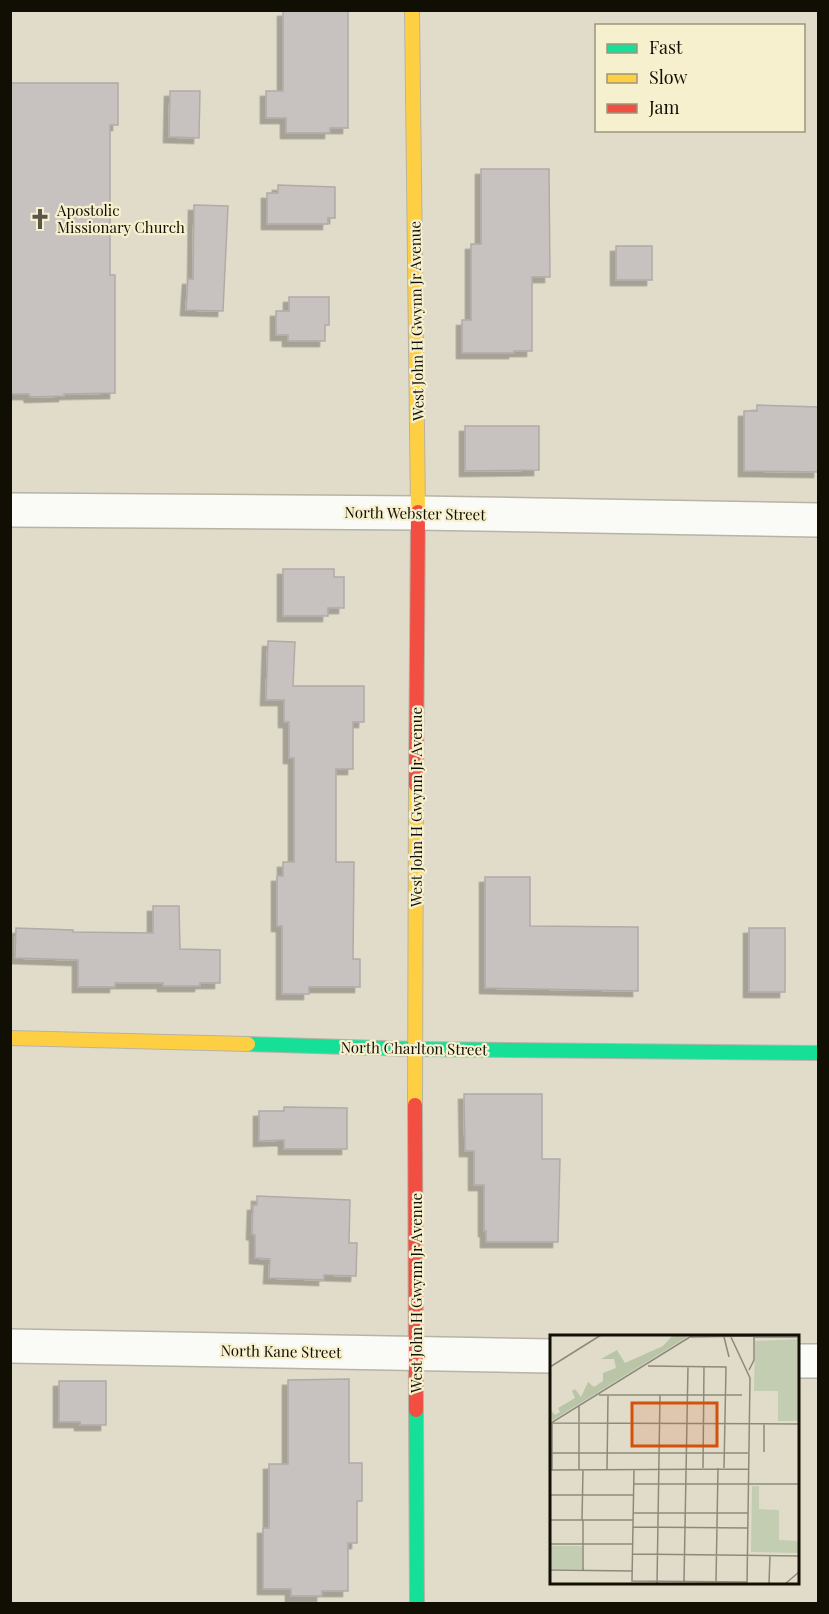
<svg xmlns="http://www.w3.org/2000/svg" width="829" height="1614" font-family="'Playfair Display',serif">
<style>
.building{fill:#c7c2c0;stroke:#b0aba8;stroke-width:1.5;filter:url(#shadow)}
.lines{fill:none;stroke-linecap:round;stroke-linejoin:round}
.street-casing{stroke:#b7b3a5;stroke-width:36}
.fast-casing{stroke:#b7b3a5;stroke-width:16}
.slow-casing{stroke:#b7b3a5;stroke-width:16}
.jam-casing{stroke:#b7b3a5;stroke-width:16}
.street{stroke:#fafaf7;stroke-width:33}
.fast{stroke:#16e098;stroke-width:14}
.slow{stroke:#ffcf43;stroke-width:14}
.jam{stroke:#f24e42;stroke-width:14}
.labels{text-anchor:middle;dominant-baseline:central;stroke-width:4.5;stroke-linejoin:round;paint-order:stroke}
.poi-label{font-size:15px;fill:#110f04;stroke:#f7f0ce;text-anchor:start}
.street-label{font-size:15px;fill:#110f04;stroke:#f7f0ce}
.inset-road{fill:none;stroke:#8e8a7b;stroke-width:1.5}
.view{fill:#d2520b;fill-opacity:0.15;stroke:#d2520b;stroke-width:3}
.inset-edge{fill:none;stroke:#110f04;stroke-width:3}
</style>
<defs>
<filter id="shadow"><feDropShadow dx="-5.5" dy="5.5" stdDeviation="0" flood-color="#0004"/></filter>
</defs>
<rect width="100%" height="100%" fill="#e1dcca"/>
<g class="building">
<path d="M283 11H348V128H330V133H286V118H266V91H283Z"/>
<path d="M10 83H118V125H110V275H115V393L64 394V396L30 397 29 394H10Z"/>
<path d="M170 91H200L199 138 169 137Z"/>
<path d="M481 169H549L550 277H532V351H514V353H462V320H471V244H481Z"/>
<path d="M278 185 335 187V218H328V224H267V193H278Z"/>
<path d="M194 205 228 206 223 311 186 310 188 279H193Z"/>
<rect x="616" y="246" width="36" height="34"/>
<path d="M289 297H329V325H325V341H288V335H276V311H289Z"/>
<path d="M757 405 819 407V472L744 471V411H757Z"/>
<path d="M465 426H539V470L465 471Z"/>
<path d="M283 569H334V577H344V608H328V616H283Z"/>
<path d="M268 641 295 642 293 686H364V722H353V769H336V862H354L353 959H360V987H309V994H282V926H277V876H283V862H294V758H289V722H284V700H266Z"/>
<path d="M485 877H530V926L638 927V991L485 988Z"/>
<path d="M153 906H179L180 949 220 950V983H200V986H163V983H115V987H78V960L15 958 16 928 73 930V932L153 933Z"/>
<rect x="749" y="928" width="36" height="64"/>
<path d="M464 1094H542V1159H560L558 1242H486V1231H484V1185H474V1151H465Z"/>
<path d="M284 1107 347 1108V1149H284V1140L259 1141V1111H284Z"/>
<path d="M257 1196 350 1200 349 1243H357L356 1276 324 1275V1280L269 1278 270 1259 255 1258V1235L252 1234 253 1205H257Z"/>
<path d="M349 1379V1463H362V1501H357V1543H348V1591H322V1596H291V1589H263V1528H269V1464H288V1380Z"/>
<path d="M59 1381H106V1425H80V1422H59Z"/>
</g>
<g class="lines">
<defs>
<g id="street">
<path d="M10 510 418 513 818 520"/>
<path d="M10 1346 552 1356"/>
<path d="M798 1361H818"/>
</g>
<g id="fast">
<path d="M248 1044 415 1049 818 1053"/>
<path d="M416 1410 417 1604"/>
</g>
<g id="slow">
<path d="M412 10 418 512"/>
<path d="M10 1038 248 1044"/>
<path d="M415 1105 416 785"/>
</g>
<g id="jam">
<path d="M416 785 418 512"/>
<path d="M415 1105 416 1410"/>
</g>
</defs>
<use href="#street" class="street-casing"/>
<use href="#fast" class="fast-casing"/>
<use href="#slow" class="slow-casing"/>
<use href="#jam" class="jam-casing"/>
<use href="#street" class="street"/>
<use href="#fast" class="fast"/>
<use href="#slow" class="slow"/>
<use href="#jam" class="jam"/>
</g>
<defs>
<symbol id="church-bare" viewBox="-9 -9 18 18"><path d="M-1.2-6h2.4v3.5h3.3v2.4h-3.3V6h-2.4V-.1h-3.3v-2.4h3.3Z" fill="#5a5749" stroke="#f7f0ce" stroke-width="2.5" paint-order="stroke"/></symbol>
</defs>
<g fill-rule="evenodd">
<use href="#church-bare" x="25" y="204" width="30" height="30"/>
</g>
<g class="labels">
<g class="poi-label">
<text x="57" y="210">Apostolic<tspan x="57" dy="17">Missionary Church</tspan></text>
</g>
<g class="street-label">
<text transform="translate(416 321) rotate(-91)">West John H Gwynn Jr Avenue</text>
<text transform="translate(415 513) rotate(1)">North Webster Street</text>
<text transform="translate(416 807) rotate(-90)">West John H Gwynn Jr Avenue</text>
<text transform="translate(414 1048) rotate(1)">North Charlton Street</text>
<text transform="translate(416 1293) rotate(-90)">West John H Gwynn Jr Avenue</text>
<text transform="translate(281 1351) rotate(1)">North Kane Street</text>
</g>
</g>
<g transform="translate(550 1335)">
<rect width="249" height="249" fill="#e1dcca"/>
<path d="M249 4V86H228V56H204L205 6ZM202 151H209V174L229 175V205L249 206V218L201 217ZM0 211H32V234H0Z" fill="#c2cdb1"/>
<path d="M123 0H140L0 87V74L5 80 10 77 8 73 25 63 22 56 25 54 31 62 38 47 44 52 53 46V38L66 33 64 24H51L67 15 75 28 113 11Z" fill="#bac5a8"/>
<path class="inset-road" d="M143 0 1 88 249 89M180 0 200 43 197 249M141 2 204 1M174 2 179 22M98 31 176 32 174 133M0 32 51 0M199 35 204 25V2H249M49 60H192M29 71V135M214 117V89M0 118H198M153 133 154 31M84 134 82 246 197 247M0 135 199 134M2 135V89M57 135 58 61M84 149H249M0 160H83M83 178H198M0 185H83M32 185 33 135M83 192 198 193M0 209H82M82 219 249 221M0 235 82 236M33 235V185M134 246 138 31M166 247 168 133M107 249 110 60M219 249 220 220M235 249 249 237"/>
<path class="view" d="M82 68H167V111H82Z"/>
<rect width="249" height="249" class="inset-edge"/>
</g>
<rect width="829" height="1614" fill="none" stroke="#110f04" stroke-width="24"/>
<rect x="595" y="24" width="210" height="108" fill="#f7f0ce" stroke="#9b967d" stroke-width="1.5"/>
<rect x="607" y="44" width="30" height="9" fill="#16e098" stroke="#9b967d" stroke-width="1.5"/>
<text x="649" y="54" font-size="18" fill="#110f04">Fast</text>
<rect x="607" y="74" width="30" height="9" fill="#ffcf43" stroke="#9b967d" stroke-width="1.5"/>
<text x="649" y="84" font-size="18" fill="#110f04">Slow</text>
<rect x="607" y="104" width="30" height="9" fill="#f24e42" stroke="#9b967d" stroke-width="1.5"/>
<text x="649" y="114" font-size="18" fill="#110f04">Jam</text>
</svg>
